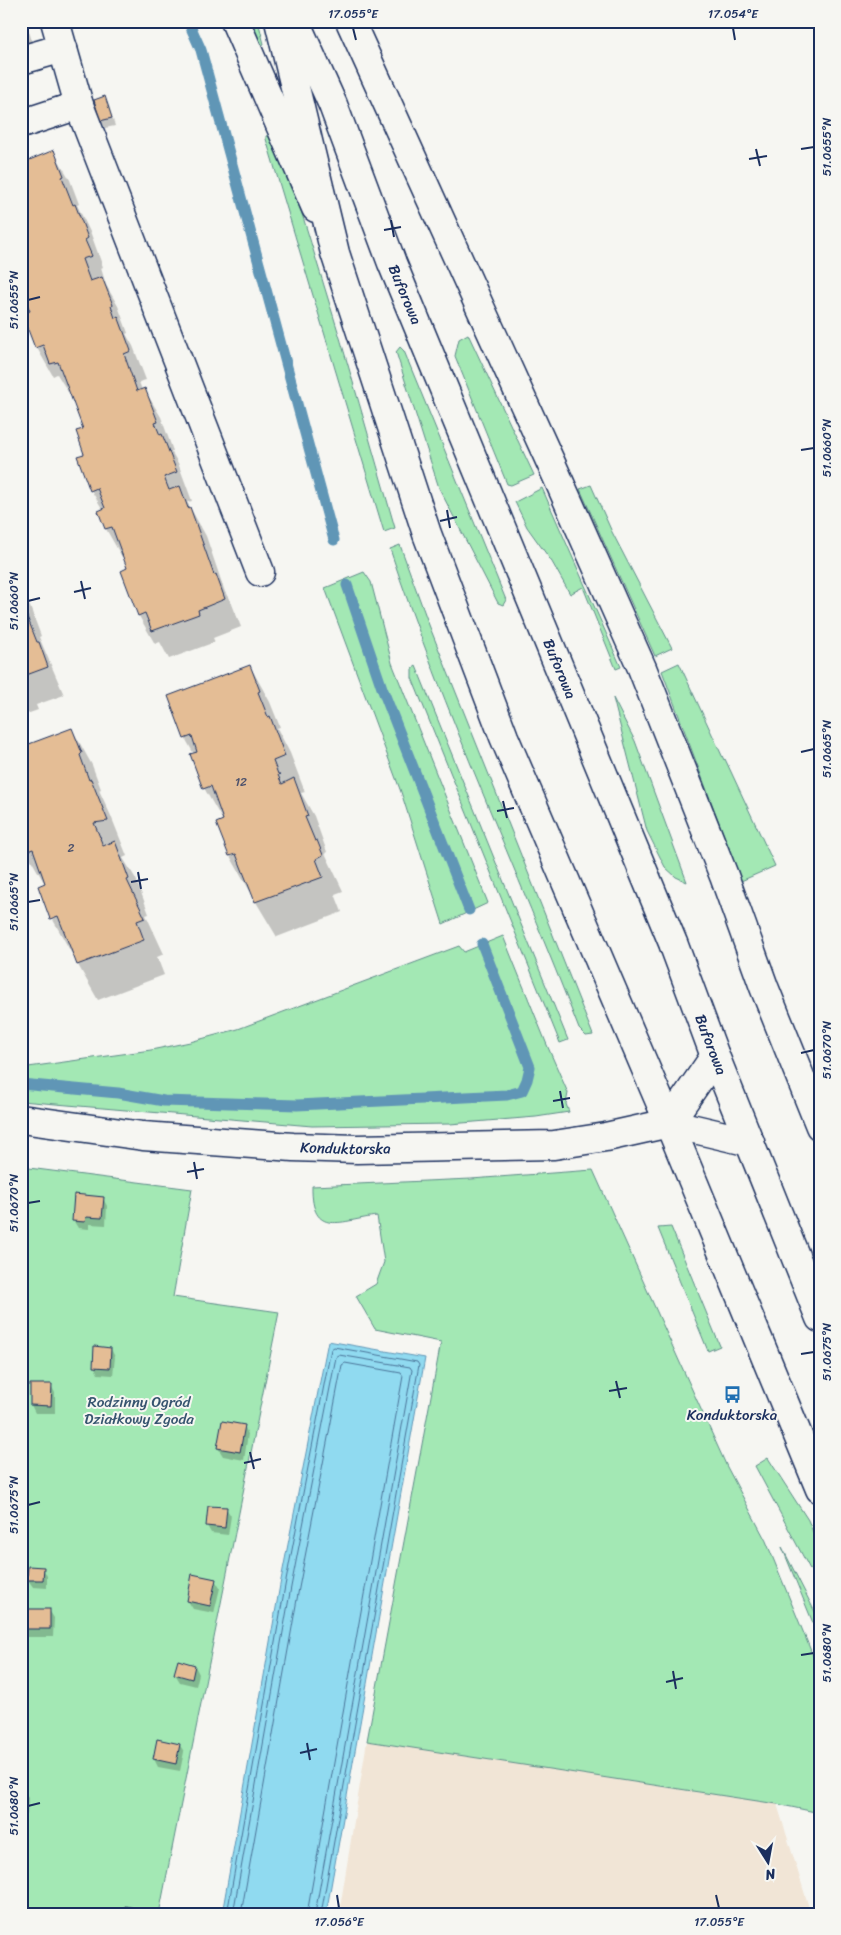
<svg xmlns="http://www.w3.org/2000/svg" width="841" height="1935" font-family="Sriracha,sans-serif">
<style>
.built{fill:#f1e5d6}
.green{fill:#a3e8b4;stroke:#5f8c89}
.water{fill:#90daf0;stroke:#6196b6}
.shadow{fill:#0003}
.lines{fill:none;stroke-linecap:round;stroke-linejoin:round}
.shore{stroke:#4a7398;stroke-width:1}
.stream{stroke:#6196b6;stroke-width:11}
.building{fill:#e4bd95;stroke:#1b2f5e}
.minor-casing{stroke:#1b2f5e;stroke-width:31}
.major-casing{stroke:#1b2f5e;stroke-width:31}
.minor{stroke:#f6f6f2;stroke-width:28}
.major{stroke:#f6f6f2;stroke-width:28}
.ticks{fill:none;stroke:#1b2f5e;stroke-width:2}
.labels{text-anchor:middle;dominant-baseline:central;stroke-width:4;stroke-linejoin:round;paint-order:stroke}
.number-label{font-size:12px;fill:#4d526c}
.street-label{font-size:15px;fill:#1b2f5e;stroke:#f6f6f2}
.park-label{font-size:15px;fill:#36546f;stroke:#f6f6f2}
.poi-label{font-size:15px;fill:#1b2f5e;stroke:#f6f6f2}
.neatline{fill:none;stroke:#1b2f5e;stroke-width:2}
.ticks-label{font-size:12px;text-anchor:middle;fill:#1b2f5e}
</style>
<rect width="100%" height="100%" fill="#f6f6f2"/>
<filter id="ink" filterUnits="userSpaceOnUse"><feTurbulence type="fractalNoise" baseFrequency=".02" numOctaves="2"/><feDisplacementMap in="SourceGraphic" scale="10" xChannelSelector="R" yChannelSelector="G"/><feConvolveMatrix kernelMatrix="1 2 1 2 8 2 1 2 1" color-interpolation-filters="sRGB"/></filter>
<g filter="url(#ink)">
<path class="built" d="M367 1741 777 1804 811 1914H339Z"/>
<g class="green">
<path d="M248 21H258L264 44 259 46Z"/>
<path d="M273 134C293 181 307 230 322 279 348 362 371 445 395 528L384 532 266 139V136Z"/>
<path d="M468 334 534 475 511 485 507 484 455 356 459 339Z"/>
<path d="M400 347 404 351 506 600 503 605 498 603 439 488 396 352Z"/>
<path d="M591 485 612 532 672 648 655 656 580 489Z"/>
<path d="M542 488 621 667 616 669 583 587 570 594 552 562 527 527 515 502Z"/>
<path d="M400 545 429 625 593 1035 586 1036 579 1029C517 869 444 712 390 549Z"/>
<path d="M364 572 371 582 392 663 488 903 443 924 401 792 325 588Z"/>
<path d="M679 663 724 760 725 759 775 866 741 881 662 671Z"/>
<path d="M416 666 568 1040 560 1043 412 678V669Z"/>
<path d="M613 698 635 741 687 882 676 877 665 867 647 831Z"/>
<path d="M503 936 547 1045 568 1093 566 1104 569 1112 536 1117 450 1124 312 1126 21 1101V1068L151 1050 190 1042 238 1029 459 946 464 952Z"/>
<path d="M21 1167 192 1189 173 1297 279 1312 159 1914H21Z"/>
<path d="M593 1170 727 1467 766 1541 820 1673V1769L815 1812 777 1804 367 1741 441 1342 375 1329 356 1296 376 1284 384 1262 377 1216C342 1220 311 1239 312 1186L471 1179Z"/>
<path d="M671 1227 720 1346 708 1351 658 1228Z"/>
<path d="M768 1458 808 1520 820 1549V1588L755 1466Z"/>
<path d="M782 1547 815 1612 820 1623V1640Z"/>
</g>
<path class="water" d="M328 1341 425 1358 326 1914H222L280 1585Z"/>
<g class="shadow">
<path d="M21 21H26L34 48 21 63Z"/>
<path d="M105 98 109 106 115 126 105 128 101 121Z"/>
<path d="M54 152 70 180 79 204 77 205 91 234 103 267 101 268 106 285 118 306 128 333 126 334 133 346 146 380 139 382 142 390 144 389 161 417 173 451H171L178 463 192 501 187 502 206 536 225 592 232 604 241 627 213 638 215 642 169 659 160 642 155 644 139 616 129 568 124 556 122 557 106 529 103 510 91 490 79 457 86 454 85 429 70 391 68 392 57 374 53 376 37 348 24 314 27 313 21 303V161L26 162Z"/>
<path d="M21 591 29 604 41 636 39 637 64 695 36 705 38 710 21 716Z"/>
<path d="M250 666 270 702 280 727 277 728 290 753 305 792 301 793 314 816 327 852 325 853 343 891 335 894 342 912 277 937 256 902 252 891H250L230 856 218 823 223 821 204 788 194 754 185 738 170 697Z"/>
<path d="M72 729 92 765 101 789 99 790 111 816 127 856 123 858 136 879 149 914 146 915 164 954 157 957 164 975 98 1000 78 965 74 953 72 954 52 918 45 884 26 851Z"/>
<path d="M103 1198 107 1206 106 1225 89 1224V1229L78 1228 73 1220Z"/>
<path d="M111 1349 115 1357 113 1375 98 1374 94 1366Z"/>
<path d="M51 1385 55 1393V1413H35L31 1405Z"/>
<path d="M223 1422 244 1426 248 1434 244 1460 223 1456 218 1448Z"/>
<path d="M226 1508 231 1516 228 1535 211 1533 207 1526Z"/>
<path d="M43 1568 47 1576V1588L33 1587 28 1580Z"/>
<path d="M215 1580 220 1588 214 1613 193 1609 188 1601Z"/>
<path d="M21 1610H49L54 1618 53 1637H24L21 1632Z"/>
<path d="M195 1666 199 1674 196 1686 180 1682 175 1674Z"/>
<path d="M180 1745 184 1752 180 1771 158 1767 154 1759Z"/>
<path d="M21 1790H23L28 1798 27 1815H21Z"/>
</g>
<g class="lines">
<g class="shore">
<path d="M227 1914 285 1586 331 1349 334 1347 417 1362 419 1365 321 1914"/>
<path d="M233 1914 291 1587 336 1357 339 1355 410 1367 412 1370 315 1914"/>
<path d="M241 1914 299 1588 342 1365 345 1363 401 1373 403 1376 307 1914"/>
</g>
<g class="stream">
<path d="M188 21 201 50 334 540"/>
<path d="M347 585 382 688 469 910"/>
<path d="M21 1084 118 1093 164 1101 297 1105 507 1095 522 1091 527 1080 530 1067 482 944"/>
</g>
</g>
<g class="building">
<path d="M105 96 112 118 100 121 94 100Z"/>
<path d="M54 150 64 176 62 177 73 205 75 204 88 238 85 240 92 256 82 259 90 281 102 277 113 305 111 306 115 318 118 316 131 351 124 354 137 391 145 388 158 422 155 423 160 435 162 434 177 472 164 477 169 490 180 486 188 508 190 507 214 575 216 574 225 599 198 610 199 614 152 631 145 613 138 616 121 571 127 568 112 527 105 529 98 511 105 508 97 488 90 491 77 456 84 454 76 431 83 429 58 362 50 364 43 345 35 348 22 314 30 311 23 294 21 295V159L25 158 27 161Z"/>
<path d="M21 596 26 608 24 609 37 642H39L48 667 21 677Z"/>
<path d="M250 665 260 691 258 692 268 717 270 716 285 756 273 761 278 774H280L278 775 282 784 294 778 308 816 305 817 315 841 317 840 323 855 316 859 323 877 255 902 236 854 229 856 216 823 223 820 211 786 203 789 190 754 197 752 192 736 184 739 168 696Z"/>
<path d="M72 728 82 753 80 755 89 780 91 779 108 821 94 823 100 837H101L100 838 103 846 115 841 129 879 127 880 145 918 137 921 144 940 77 965 58 916 50 919 38 886 45 883 33 849 25 852 21 842V747Z"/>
<path d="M74 1194 104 1197 102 1218 86 1217 85 1222 72 1221Z"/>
<path d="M94 1346 111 1348 110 1368 93 1367Z"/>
<path d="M30 1384H52L51 1406 30 1405Z"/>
<path d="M222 1421 245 1425 240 1452 217 1448Z"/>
<path d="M208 1506 227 1507 225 1528 206 1526Z"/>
<path d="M28 1566 44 1567 43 1580H27Z"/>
<path d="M192 1574 216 1579 210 1606 187 1601Z"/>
<rect x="21" y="1609" width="29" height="20"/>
<path d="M178 1660 195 1665 192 1679 174 1674Z"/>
<path d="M157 1739 180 1744 176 1764 153 1759Z"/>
<path d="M21 1789H24L23 1808H21Z"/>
<path d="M125 1906 150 1911V1914H123Z"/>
</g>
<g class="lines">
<defs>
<g id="minor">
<path d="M55 21 79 105 260 572"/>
<path d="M235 21 316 208"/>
<path d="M350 21 555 472 642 668 724 876 764 987 820 1126"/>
<path d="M21 60 63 48"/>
<path d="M21 124 79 105"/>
<path id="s1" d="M21 1119 143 1136 293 1147 357 1149 554 1145 606 1137 669 1123 750 1142"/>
<path d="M669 1123 715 1056"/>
</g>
<g id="major">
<path d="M279 21 335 253 427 534 504 737 669 1123 820 1489"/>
<path id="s2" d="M295 21 333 105 392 263 673 943 715 1056 820 1318"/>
</g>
</defs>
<use href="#minor" class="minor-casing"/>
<use href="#major" class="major-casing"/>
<use href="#minor" class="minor"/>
<use href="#major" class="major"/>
</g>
</g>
<path class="ticks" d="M353 28 356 40M733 28 735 40M756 149 760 166M801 149 814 147M749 159 767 156M391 220 394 237M384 230 401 227M28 300 40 297M801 450 814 448M447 510 450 528M440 521 457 517M81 581 85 599M74 592 91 588M28 601 40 598M801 752 814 749M503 801 507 818M497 811 514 808M138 872 141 889M131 882 148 879M28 902 40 900M801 1053 814 1050M560 1091 563 1108M553 1101 570 1098M194 1162 197 1179M187 1172 204 1169M28 1203 40 1201M801 1354 814 1352M616 1381 620 1398M609 1391 627 1388M250 1452 254 1469M244 1463 261 1459M28 1505 40 1502M801 1655 814 1653M673 1671 676 1689M666 1682 683 1678M307 1743 310 1760M300 1753 317 1749M28 1806 40 1803M337 1895 339 1908M716 1895 719 1908"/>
<defs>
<symbol id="bus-bare" viewBox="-9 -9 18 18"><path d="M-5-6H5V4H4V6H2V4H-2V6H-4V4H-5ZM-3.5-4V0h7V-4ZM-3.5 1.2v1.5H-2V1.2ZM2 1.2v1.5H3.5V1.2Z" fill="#1f6fb2" stroke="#f6f6f2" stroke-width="2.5" paint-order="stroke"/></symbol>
</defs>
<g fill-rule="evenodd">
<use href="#bus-bare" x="720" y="1382" width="25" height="25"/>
</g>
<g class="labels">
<g class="number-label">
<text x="241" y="782">12</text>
<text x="71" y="848">2</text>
</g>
<g class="street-label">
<text stroke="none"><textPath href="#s2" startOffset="295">Buforowa</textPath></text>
<text stroke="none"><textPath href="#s2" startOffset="700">Buforowa</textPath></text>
<text stroke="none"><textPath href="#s2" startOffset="1105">Buforowa</textPath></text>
<text stroke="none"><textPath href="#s1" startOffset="326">Konduktorska</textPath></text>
</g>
<g class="park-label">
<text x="139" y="1402">Rodzinny Ogród<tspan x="139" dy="17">Działkowy Zgoda</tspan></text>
</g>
<g class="poi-label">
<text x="732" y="1415">Konduktorska</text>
</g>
</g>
<rect width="841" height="1935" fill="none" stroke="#f6f6f2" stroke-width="55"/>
<g transform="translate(768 1862) rotate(169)" stroke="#f6f6f2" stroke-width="4" paint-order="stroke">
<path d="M0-4L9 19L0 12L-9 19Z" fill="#1b2f5e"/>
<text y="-8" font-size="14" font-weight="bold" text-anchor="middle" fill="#1b2f5e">N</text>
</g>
<rect x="28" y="28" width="786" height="1880" class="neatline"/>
<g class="ticks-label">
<text x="353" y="18">17.055°E</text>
<text x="733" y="18">17.054°E</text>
<text transform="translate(827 147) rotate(-90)" y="4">51.0655°N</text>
<text transform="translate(14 300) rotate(-90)" y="4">51.0655°N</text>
<text transform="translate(827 448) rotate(-90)" y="4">51.0660°N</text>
<text transform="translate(14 601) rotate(-90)" y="4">51.0660°N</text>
<text transform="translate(827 749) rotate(-90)" y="4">51.0665°N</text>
<text transform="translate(14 902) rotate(-90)" y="4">51.0665°N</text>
<text transform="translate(827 1050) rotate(-90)" y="4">51.0670°N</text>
<text transform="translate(14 1203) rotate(-90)" y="4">51.0670°N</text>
<text transform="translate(827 1352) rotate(-90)" y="4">51.0675°N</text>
<text transform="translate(14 1505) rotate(-90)" y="4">51.0675°N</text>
<text transform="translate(827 1653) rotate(-90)" y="4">51.0680°N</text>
<text transform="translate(14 1806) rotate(-90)" y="4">51.0680°N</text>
<text x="339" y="1926">17.056°E</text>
<text x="719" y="1926">17.055°E</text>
</g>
</svg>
